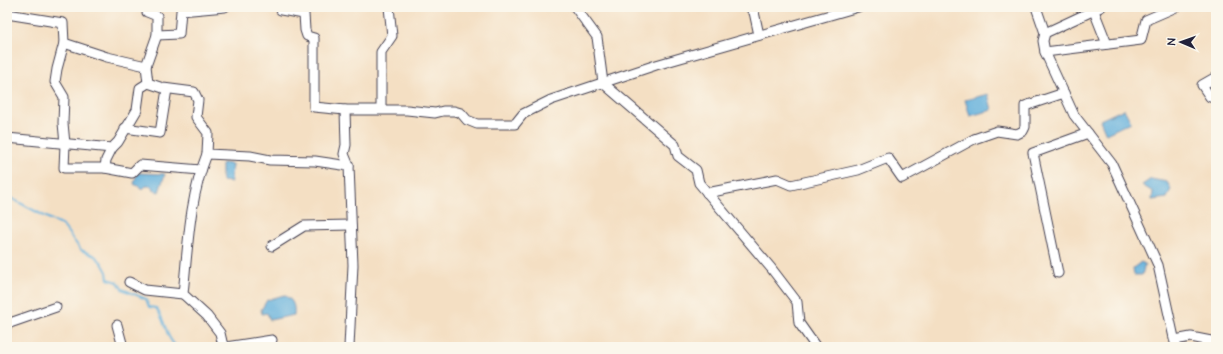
<svg xmlns="http://www.w3.org/2000/svg" width="1223" height="354" font-family="'Architects Daughter',sans-serif">
<style>
.water{fill:#63b0dc;stroke:#42698c}
.lines{fill:none;stroke-linecap:round;stroke-linejoin:round}
.stream{stroke:#63b0dc;stroke-width:2}
.minor-casing{stroke:#423e4f;stroke-width:11}
.minor{stroke:#fff;stroke-width:9}
</style>
<rect width="100%" height="100%" fill="#fbf7ec"/>
<filter id="ink" filterUnits="userSpaceOnUse"><feTurbulence type="fractalNoise" baseFrequency=".025" numOctaves="2"/><feDisplacementMap in="SourceGraphic" scale="8" xChannelSelector="R" yChannelSelector="G"/><feConvolveMatrix kernelMatrix="1 2 1 2 8 2 1 2 1" color-interpolation-filters="sRGB"/></filter>
<filter id="wash" filterUnits="userSpaceOnUse"><feTurbulence type="fractalNoise" baseFrequency=".012" numOctaves="4" result="noise"/><feDisplacementMap in="SourceGraphic" scale="16" xChannelSelector="R" yChannelSelector="G"/><feGaussianBlur stdDeviation="0.9" result="paint"/><feColorMatrix in="noise" values="0 0 0 0 0 0 0 0 0 0 0 0 0 0 0 0 0 1.4 0 .05"/><feComposite in="paint" operator="in"/></filter>
<g filter="url(#wash)">
<rect width="100%" height="100%" fill="#f4dfc3"/>
<g class="water">
<path d="M988 94 992 110 970 116 965 100Z"/>
<path d="M1124 109 1131 122 1106 134 1100 120Z"/>
<path d="M222 163 232 164 231 182 222 181Z"/>
<path d="M137 173 165 174 159 192 153 190 151 186H146L143 189 134 184Z"/>
<path d="M1151 179 1167 182 1171 189 1167 198 1152 200 1153 192 1142 185Z"/>
<path d="M1141 262 1145 264 1142 275H1134L1133 268Z"/>
<path d="M284 295C293 300 295 305 294 315L270 320 267 313 262 314 261 310 267 300Z"/>
</g>
<g class="lines">
<path class="stream" d="M7 196 63 226 81 250 95 256 102 263 107 272 108 279 118 282 122 289 146 299 149 307 156 308C166 320 165 338 177 347"/>
</g>
</g>
<g filter="url(#ink)">
<g class="lines">
<defs>
<g id="minor">
<path d="M281 7V10L304 14 305 30 307 36 314 38V107L345 110"/>
<path d="M575 7 597 37 603 83 675 145 678 156 696 170 699 183 771 268 797 302 799 323 816 347"/>
<path d="M1036 7 1045 33 1043 41 1045 52"/>
<path d="M1176 7 1146 20 1141 40 1045 52 1074 115 1112 164 1158 265 1176 347"/>
<path d="M751 9 754 12 759 35"/>
<path d="M1094 11 1107 44"/>
<path d="M7 14 63 23 64 43 107 57 146 66 148 83 163 88 194 92 198 100 196 117 208 133 207 154 250 156 270 160 315 161 349 166"/>
<path d="M1045 33 1101 7"/>
<path d="M157 35 179 34 181 11 225 7"/>
<path d="M64 43 57 69 55 82 64 97 63 123 65 144 64 168H105L106 160 112 148 118 142 137 110 140 88 148 83"/>
<path d="M146 66 157 35V16L147 12 148 7"/>
<path d="M1216 77 1202 85 1210 97 1216 98"/>
<path d="M381 109V52L392 36 389 7"/>
<path d="M125 128 160 133 167 89"/>
<path d="M7 138 112 148"/>
<path d="M207 154C189 199 188 247 183 294L207 316 220 333 223 346H226"/>
<path d="M105 168 132 173 140 165 201 170"/>
<path d="M707 193 777 179 791 185 858 170 888 158 902 178 974 139 997 131 1017 134 1023 131 1025 127V106L1064 93"/>
<path d="M272 246 304 226 350 225"/>
<path d="M1058 273 1033 153 1088 133"/>
<path d="M129 282 145 290 183 294"/>
<path d="M7 324 56 307"/>
<path d="M117 325 123 347"/>
<path d="M1175 340 1191 337 1216 342"/>
<path d="M226 347 272 340"/>
<path d="M349 347 353 265 349 166 344 154 346 145 345 110H407L435 113 443 111H454L461 113 467 120 477 124H515L523 114 551 100 656 65 858 7"/>
</g>
</defs>
<use href="#minor" class="minor-casing"/>
<use href="#minor" class="minor"/>
</g>
</g>
<rect width="1223" height="354" fill="none" stroke="#fbf7ec" stroke-width="24"/>
<g transform="translate(1181 42) rotate(272)" stroke="#fbf7ec" stroke-width="3" paint-order="stroke">
<path d="M0-3L7 15L0 10L-7 15Z" fill="#22223b"/>
<text y="-6" font-size="11" font-weight="bold" text-anchor="middle" fill="#22223b">N</text>
</g>
</svg>
